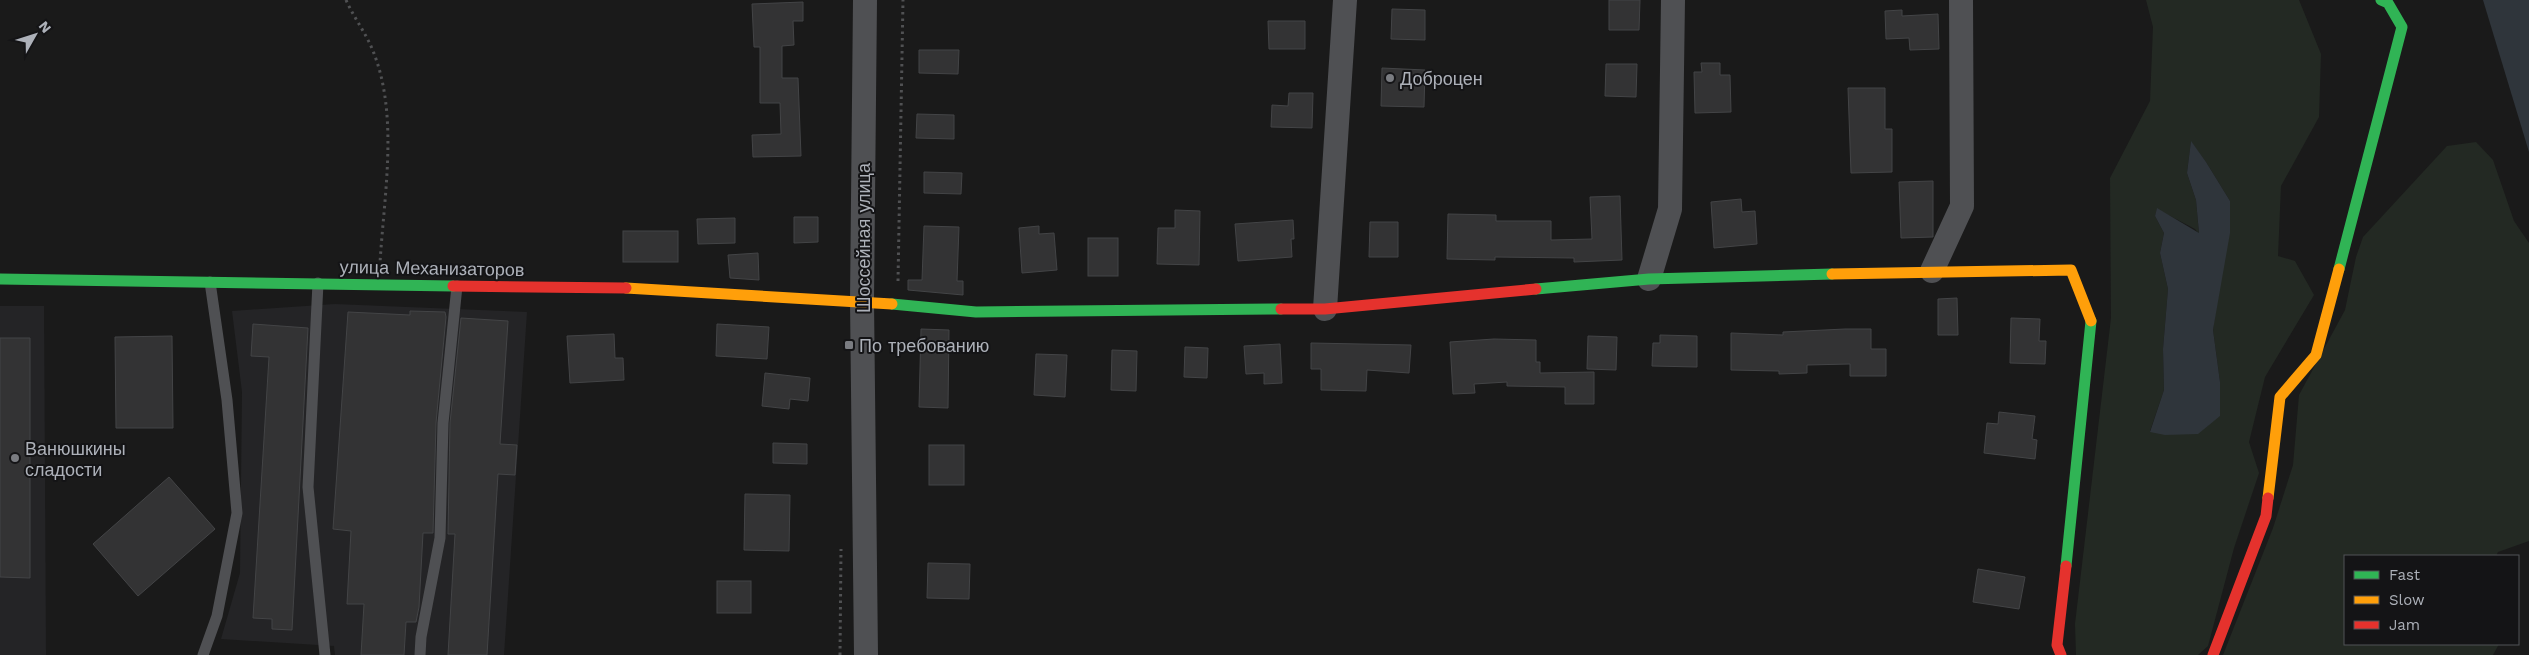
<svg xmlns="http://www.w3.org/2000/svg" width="2529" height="655" font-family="'Work Sans',sans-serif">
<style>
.built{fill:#242426}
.green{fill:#232923;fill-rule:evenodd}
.water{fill:#2f353b}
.building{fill:#333334;stroke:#434446}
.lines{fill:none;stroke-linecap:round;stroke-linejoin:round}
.path{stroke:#505153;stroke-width:3;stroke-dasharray:2.5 4;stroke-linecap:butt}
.lane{stroke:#4f5053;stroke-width:11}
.street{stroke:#4f5053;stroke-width:24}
.fast{stroke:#30b455;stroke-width:11}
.slow{stroke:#ff9f0a;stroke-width:11}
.jam{stroke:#e5322d;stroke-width:11}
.poi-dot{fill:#7a7c81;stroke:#141416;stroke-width:2}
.labels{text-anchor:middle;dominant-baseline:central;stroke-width:4;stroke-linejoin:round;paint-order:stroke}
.poi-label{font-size:18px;fill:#adb1b9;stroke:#141416;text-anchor:start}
.street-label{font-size:18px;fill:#adb1b9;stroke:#141416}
</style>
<rect width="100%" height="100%" fill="#1a1a1a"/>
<g class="built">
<path d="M335 304 527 312 504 655H335L334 646 221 639 240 573 242 392 232 311Z"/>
<path d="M0 306H44L46 655H0Z"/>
</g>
<g class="green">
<path d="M2146 0H2299L2321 54 2319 117 2281 186 2278 256 2295 261 2314 295 2265 377 2249 442 2259 473 2234 548 2208 646 2198 655H2076L2075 624 2111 318 2110 178 2150 101 2153 27ZM2191 142 2206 162 2230 201 2213 330 2220 382V416L2150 431 2164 390 2163 349 2168 289 2160 253 2164 233 2155 216 2157 209 2195 229 2199 234 2196 200 2187 173Z"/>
<path d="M2476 142 2493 160 2514 221 2529 243V541L2498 552 2496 556H2345V644H2499L2493 655H2223L2273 528 2293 465 2299 395 2345 310 2356 257 2363 237 2447 146Z"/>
</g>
<g class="water">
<path d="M2483 0H2529V152Z"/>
<path d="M2191 141 2206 162 2230 201V233L2213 330 2220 382V416L2198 434 2165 435 2150 432 2164 390 2163 349 2168 289 2160 253 2164 233 2155 216 2157 208 2199 233 2196 200 2187 173Z"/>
</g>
<g class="building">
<path d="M1609 0H1640L1639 30H1609Z"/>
<path d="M803 2V21H793L794 45 782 46V78H798L801 156 753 157 752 135 781 134 780 103H760V47H754L752 4Z"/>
<path d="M1392 9 1425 10V40L1391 39Z"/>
<path d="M1902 10V16L1938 14 1939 49 1910 50 1909 38 1886 39 1885 11Z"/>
<path d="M1268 21H1305V49H1269Z"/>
<path d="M919 50H959L958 74 919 73Z"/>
<path d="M1701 63H1720V75H1730L1731 112 1695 113 1694 72H1702Z"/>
<path d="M1606 64H1637L1636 97 1605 96Z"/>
<path d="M1382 68 1425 70 1424 107 1381 106Z"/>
<path d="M1848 88H1885V129H1892V172L1851 173Z"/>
<path d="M1289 93H1313L1312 128 1271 127 1272 105 1288 106Z"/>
<path d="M917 114 954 115V139L916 138Z"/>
<path d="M924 172 962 173 961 194 924 193Z"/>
<path d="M1933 181V237L1901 238 1899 182Z"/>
<path d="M1620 196 1622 260 1574 262V258L1495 257V260L1447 259 1448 214 1496 215V221H1551V240L1592 239 1590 197Z"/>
<path d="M1741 199 1742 212 1755 211 1757 244 1714 248 1711 202Z"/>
<path d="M1175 210 1200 211 1199 265 1157 264 1158 228H1175Z"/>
<path d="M794 217H818V242L794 243Z"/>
<path d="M735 218V243L698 244 697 219Z"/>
<path d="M1293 220 1294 239H1291L1292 257 1238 261 1235 224Z"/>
<path d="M1370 222H1398V257H1369Z"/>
<path d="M924 226 959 227 957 281H963V295L908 290V280H922Z"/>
<path d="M1039 226V234L1054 233 1057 270 1022 273 1019 228Z"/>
<rect x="623" y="231" width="55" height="31"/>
<rect x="1088" y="238" width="30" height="38"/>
<path d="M758 253 759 280 730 278 728 255Z"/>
<path d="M1957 298 1958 335H1938V299Z"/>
<path d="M410 311 445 312 446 317 436 423 433 533H423L419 607 416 622H406L404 655H361L364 604H347L351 531 333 529 348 312 410 315Z"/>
<path d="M461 318 508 321 500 444 517 445 515 475 498 474 487 655H448L455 534H448L450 423Z"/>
<path d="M2011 318 2040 319 2039 341H2046L2045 364 2010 363Z"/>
<path d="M253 324 308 328 292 630 272 629V619L253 618 269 357 251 356Z"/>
<path d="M717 324 769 327 767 359 716 356Z"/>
<path d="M921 329 949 330 948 408 919 407Z"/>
<path d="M1845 329H1871V349H1886V376H1850V364L1807 365V373L1779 374V371L1731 370V333L1783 335V332Z"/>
<path d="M614 334 615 358H623L624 380 570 383 567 336Z"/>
<path d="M1660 335 1697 336V367L1652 366 1653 343H1660Z"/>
<path d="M172 336 173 428H116L115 337Z"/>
<path d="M1588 336 1617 337 1616 370 1587 369Z"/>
<path d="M0 338H30V578L0 577Z"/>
<path d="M1494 339 1536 340V362H1540V373L1594 372V404H1565V387L1507 386V382L1474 384 1475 393 1453 394 1450 342Z"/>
<path d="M1311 343 1411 345 1409 373 1367 370 1366 391 1321 390V369H1311Z"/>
<path d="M1280 344 1282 383 1264 384V373L1246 374 1244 346Z"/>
<path d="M1185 347 1208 348 1207 378 1184 377Z"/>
<path d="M1112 350 1137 351 1136 391 1111 390Z"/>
<path d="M1036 354 1067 355 1065 397 1034 395Z"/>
<path d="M765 373 810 378 808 401 790 399 789 409 762 406Z"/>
<path d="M1999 412 2035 416 2032 439 2037 440 2035 459 1984 453 1987 423 1998 424Z"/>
<path d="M773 443 807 444V464L773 463Z"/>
<rect x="929" y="445" width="35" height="40"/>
<path d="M169 477 215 529 138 596 93 544Z"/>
<path d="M745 494 790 495 789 551 744 550Z"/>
<path d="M928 563 970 564 969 599 927 598Z"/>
<path d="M1978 569 2025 577 2019 609 1973 602Z"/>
<rect x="717" y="581" width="34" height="32"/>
</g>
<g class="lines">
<g class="path">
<path d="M346 0C354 18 366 33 373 51 399 115 384 195 380 263"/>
<path d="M898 281 903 0"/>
<path d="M840 655 841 549"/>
</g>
<g class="lane">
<path d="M318 283 308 487 325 655"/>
<path d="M203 655 217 616 237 513 227 400 210 282"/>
<path d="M420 655 421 637 440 538 443 423 457 286"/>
</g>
<g class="street">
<path d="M865 0 862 301 866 655"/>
<path d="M1932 271 1962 206 1961 0"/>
<path d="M1649 279 1670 209 1673 0"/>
<path d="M1325 309 1345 0"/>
</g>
<g class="fast">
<path d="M2339 269 2402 27 2388 3 2381 0"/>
<path d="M0 279 453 286"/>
<path d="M1536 289 1649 279 1832 274"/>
<path d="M892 304 976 312 1281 309"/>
<path d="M2066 566 2091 321"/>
</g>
<g class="slow">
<path d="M1832 274 2071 270 2091 321"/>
<path d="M626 288 892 304"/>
<path d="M2268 498 2280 397 2316 355 2339 269"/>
</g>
<g class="jam">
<path d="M453 286 626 288"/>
<path d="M1281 309H1325L1536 289"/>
<path d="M2061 655 2057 645 2066 566"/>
<path d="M2213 655 2266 516 2268 498"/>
</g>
</g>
<g class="poi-dot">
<circle cx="1390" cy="78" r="5"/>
<rect x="844" y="340" width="10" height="10" rx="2.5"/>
<circle cx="15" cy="458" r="5"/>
</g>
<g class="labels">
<g class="poi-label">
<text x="1400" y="78">Доброцен</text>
<text x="859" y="345">По требованию</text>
<text x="25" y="448">Ванюшкины<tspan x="25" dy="21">сладости</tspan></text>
</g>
<g class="street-label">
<text transform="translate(863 238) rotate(-90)">Шоссейная улица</text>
<text transform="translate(432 268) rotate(1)">улица Механизаторов</text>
</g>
</g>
<rect x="2344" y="555" width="175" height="90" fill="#141416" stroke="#515357"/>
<rect x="2354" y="571" width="25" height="8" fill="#30b455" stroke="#515357"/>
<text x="2389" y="580" font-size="15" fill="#adb1b9">Fast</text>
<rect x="2354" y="596" width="25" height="8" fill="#ff9f0a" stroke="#515357"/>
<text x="2389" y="605" font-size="15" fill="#adb1b9">Slow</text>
<rect x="2354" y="621" width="25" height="8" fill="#e5322d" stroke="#515357"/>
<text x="2389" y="630" font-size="15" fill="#adb1b9">Jam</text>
<g transform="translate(35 35) rotate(51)" stroke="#141416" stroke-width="4" paint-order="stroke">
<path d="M0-4L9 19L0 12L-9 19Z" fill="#adb1b9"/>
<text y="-8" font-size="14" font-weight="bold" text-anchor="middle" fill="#adb1b9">N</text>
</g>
</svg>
